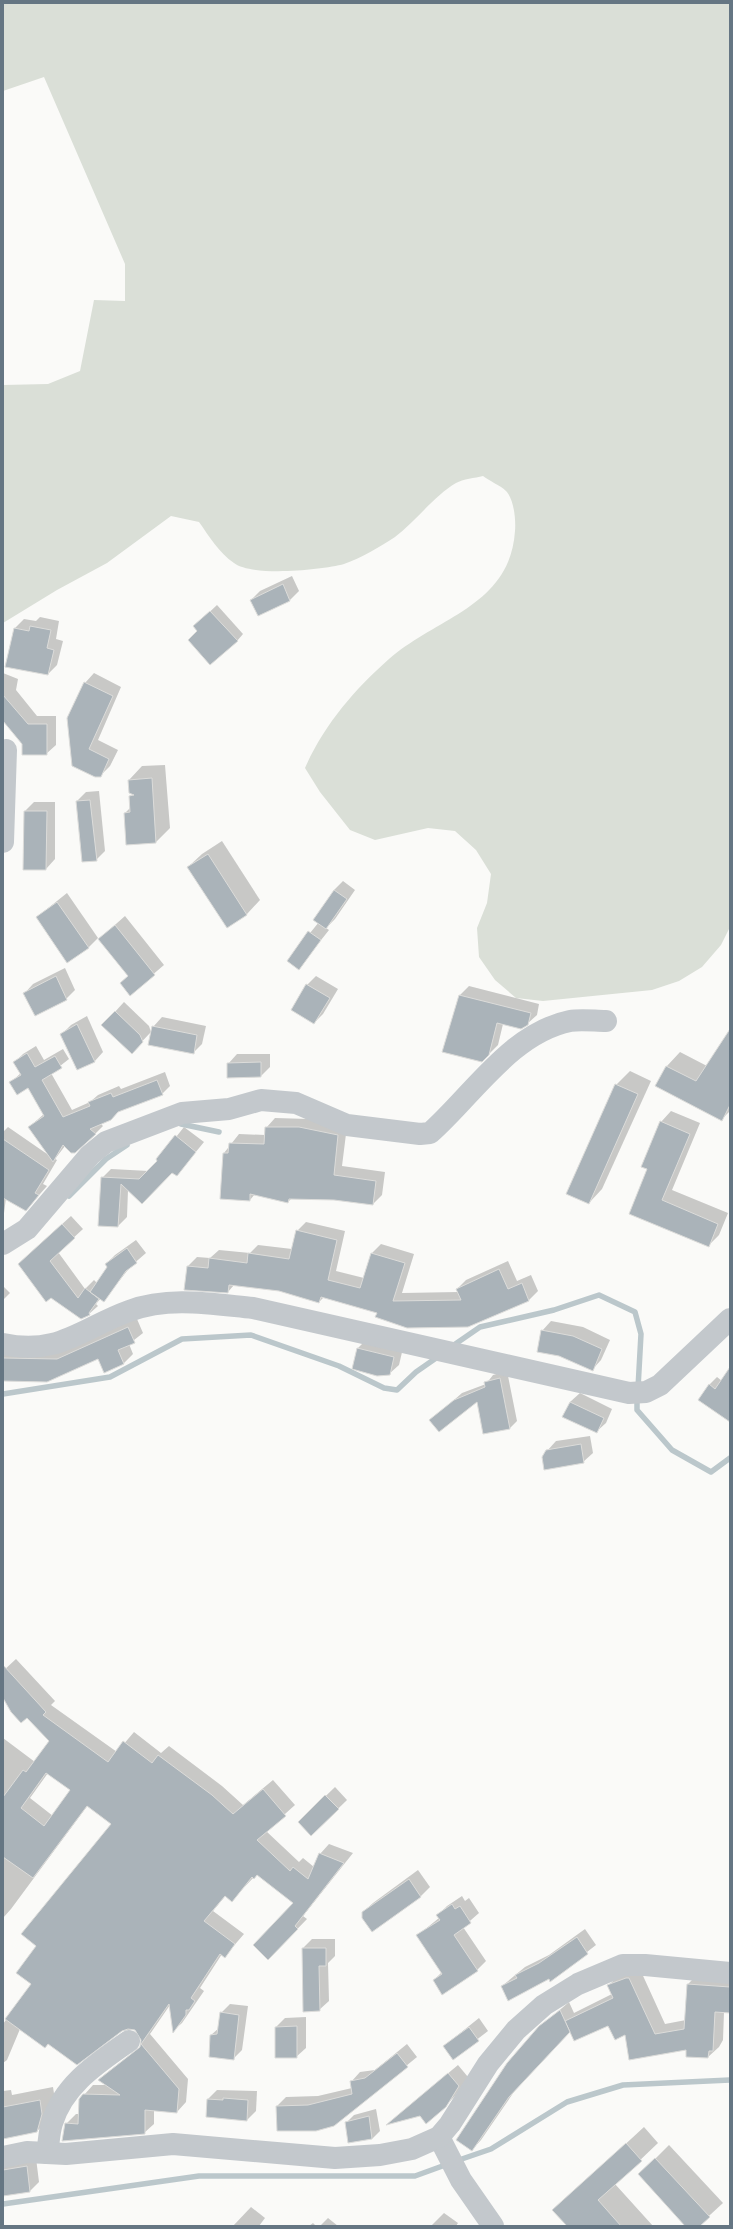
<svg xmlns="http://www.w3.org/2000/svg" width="733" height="2229" font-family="'Work Sans',sans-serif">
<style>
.green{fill:#dadfd7}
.shadow{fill:#0003;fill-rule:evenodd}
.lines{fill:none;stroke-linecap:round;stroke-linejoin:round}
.stream{stroke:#bbc7cb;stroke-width:5.5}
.building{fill:#aab3b9;stroke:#dcdcda;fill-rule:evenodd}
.minor{stroke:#c3c8cc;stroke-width:22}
</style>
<rect width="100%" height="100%" fill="#fafaf8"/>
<path class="green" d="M3 3H730V927L721 945 702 967 679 981 652 990 543 1001 516 998 495 980 479 957 477 928 487 903 491 874 476 850 455 831 428 828 375 840 350 830 320 792 305 768C324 725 354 690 389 659 437 617 510 606 515 531 516 520 514 499 506 491 500 485 489 481 483 476 475 478 463 479 456 483 435 495 416 521 395 537 380 547 361 558 344 564 322 570 252 577 234 563 219 553 209 536 199 522L171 516 107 563 57 590 3 623V385L48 384 80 371 94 300 125 301V264L44 77 3 91Z"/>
<g class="shadow">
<path d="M292 576 299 591 290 600 258 615 251 600 260 591Z"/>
<path d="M217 605 243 634 237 641 199 631 201 620Z"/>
<path d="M40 617 59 621 56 639 63 641 57 665 48 674 15 628 24 619 36 621Z"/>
<path d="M3 673 18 679 16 690 37 716H56V745L46 754 23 743 3 720Z"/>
<path d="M94 673 121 687 98 740 118 750 110 766 100 776 68 718 85 683Z"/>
<path d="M165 765 170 828 156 842 125 813 131 807 130 796 133 794 129 780 142 766Z"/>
<path d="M99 791 105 851 96 860 77 801 86 792Z"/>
<path d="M34 802H55V859L46 869 25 811Z"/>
<path d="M222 841 260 900 247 914 227 927 188 867 202 854Z"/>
<path d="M343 881 355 890 335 919 326 928 329 930 299 968 288 960 319 922 334 890Z"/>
<path d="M67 893 98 938 88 948 37 917Z"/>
<path d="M125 916 164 965 130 994 121 983 128 976 99 939Z"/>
<path d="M65 968 75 990 66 999 24 994 33 984Z"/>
<path d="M316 976 338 989 323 1014 314 1023 307 985Z"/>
<path d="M469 986 539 1004 537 1015 527 1024H503L498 1045 482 1061 459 996Z"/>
<path d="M124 1002 149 1026 151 1032 132 1052 103 1025Z"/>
<path d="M87 1016 103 1052 94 1062 62 1034 71 1025Z"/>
<path d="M162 1017 206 1026 202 1044 193 1053 153 1027Z"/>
<path d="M730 1035V1111L722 1119 657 1086 667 1066 680 1052 707 1066Z"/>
<path d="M36 1046 44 1060 63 1049 69 1059 51 1073 72 1110 90 1102 98 1095 119 1086 121 1089 165 1072 170 1086 162 1094 118 1112 100 1123 103 1126 95 1134 65 1146 55 1159 57 1160 43 1184 47 1186 26 1210 6 1198 3 1221V1132L8 1127 50 1156 29 1127 44 1114 28 1087 11 1082 21 1073 15 1062 23 1054Z"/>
<path d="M237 1054H270V1067L261 1076 228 1064Z"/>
<path d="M630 1071 651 1081 602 1189 589 1203 616 1085Z"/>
<path d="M671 1111 700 1123 672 1190 728 1213 719 1235 708 1246 630 1213 648 1169 661 1122Z"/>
<path d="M275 1118 309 1119 347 1126 342 1166 385 1172 382 1195 373 1204 334 1199 292 1198 288 1202 255 1194 250 1200 224 1153 239 1134 266 1135V1128Z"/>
<path d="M184 1127 204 1142 177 1175 173 1172 128 1190 127 1217 118 1226 102 1178 111 1169 149 1171Z"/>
<path d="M71 1216 83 1229 58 1252 85 1289 94 1280 97 1283 109 1267 106 1264 115 1255 136 1240 146 1253 131 1266 104 1300 101 1298 96 1304 98 1306 89 1314 27 1256Z"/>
<path d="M306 1222 345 1231 336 1271 364 1278 372 1253 381 1244 414 1254 402 1293 458 1292 457 1289 466 1280 508 1261 517 1281 531 1275 538 1291 529 1300 467 1326 378 1312 324 1297 319 1302 279 1290 234 1285 228 1292 185 1289 188 1266 197 1257 210 1258 219 1250 250 1253 258 1245 292 1249 297 1231Z"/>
<path d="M3 1286 10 1293 3 1300Z"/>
<path d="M137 1319 143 1333 129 1344 133 1354 124 1363 104 1372 98 1358 3 1375V1345Z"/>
<path d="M551 1321 583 1327 610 1340 601 1360 592 1370 542 1331Z"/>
<path d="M367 1339 403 1348 399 1365 389 1374 358 1348Z"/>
<path d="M730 1370V1421L709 1385 717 1377 722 1381Z"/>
<path d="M507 1371 517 1421 510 1428 484 1432 478 1400 431 1420 462 1393 486 1384 493 1375Z"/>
<path d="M580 1393 612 1409 606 1423 596 1432 570 1402Z"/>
<path d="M590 1436 593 1453 583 1462 547 1451 556 1441Z"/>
<path d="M16 1659 55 1701 51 1705 117 1752 134 1732 161 1753 169 1746 222 1786 243 1805 273 1780 295 1805 266 1831 299 1862 303 1858 314 1867 320 1854 329 1844 353 1853 303 1916 307 1919 278 1949 294 1903 257 1874 232 1900 226 1895 213 1911 244 1934 225 1956 222 1954 200 1988 204 1991 182 2023 173 2031 170 2005 150 2034 188 2079 186 2102 177 2112 154 2110V2124L144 2133 66 2124 76 2114H79L84 2095 93 2085H108L99 2079 139 2048 143 2040 134 2029 49 2043 45 2047 20 2029 7 2060 3 2063V2024L32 1984 38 1946 113 1824 88 1805 11 1909 3 1918V1860L5 1857 3 1855V1738L35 1762 50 1741 27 1716 4 1698 3 1700V1671ZM48 1773 71 1790 53 1816 30 1798Z"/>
<path d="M335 1787 347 1800 311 1835 299 1822Z"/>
<path d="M418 1870 430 1887 421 1896 372 1930 363 1912 373 1903Z"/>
<path d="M462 1896 465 1901 469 1898 479 1913 463 1927 486 1961 477 1970 434 1980 442 1972 418 1935 439 1918 438 1915 447 1906Z"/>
<path d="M585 1929 596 1945 551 1980 549 1977 502 1986 525 1967 549 1955Z"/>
<path d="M312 1939H335V1956L328 1963 329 2001 319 2010 303 1948Z"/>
<path d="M639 1967 665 2024 686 2020 688 1984 698 1974 730 1976V2012H724L723 2040 719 2047 708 2057 687 2049 626 2034 608 2024 570 2030 518 2086 481 2140 472 2150 540 2027 569 2002 574 2013 612 1994 608 1986 619 1975Z"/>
<path d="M230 2004 248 2006 242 2050 233 2059 211 2035 219 2028 221 2013Z"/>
<path d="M306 2017V2048L296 2057H276V2027L285 2018Z"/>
<path d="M479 2018 488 2031 453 2058 444 2046Z"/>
<path d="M407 2044 417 2057 334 2125 277 2106 286 2097 318 2096 352 2088 351 2082 360 2072 375 2070Z"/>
<path d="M458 2065 468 2077 455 2096 445 2106 420 2115 397 2116Z"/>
<path d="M53 2087 55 2100 51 2118 37 2131 3 2138V2091L11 2090 12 2095Z"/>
<path d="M217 2090 257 2091 256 2111 247 2120 208 2099Z"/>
<path d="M376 2109 380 2131 372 2139 346 2123 354 2115Z"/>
<path d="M644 2127 658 2143 615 2184 653 2226H568L554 2210Z"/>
<path d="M669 2145 723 2203 698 2226H687L653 2161Z"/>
<path d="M36 2158 39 2182 30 2191 3 2195V2163Z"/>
<path d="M251 2207 265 2218 259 2226H233Z"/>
<path d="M444 2213 458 2223 456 2226H431Z"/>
<path d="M328 2218 338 2226H320Z"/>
<path d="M313 2223 316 2226H309Z"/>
</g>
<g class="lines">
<g class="stream">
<path d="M181 1124 219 1132"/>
<path d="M69 1196 106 1159 127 1145"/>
<path d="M451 1347 480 1327 554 1310 599 1295 635 1312 641 1334 638 1388"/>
<path d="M3 1394 110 1377 182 1339 251 1335 339 1366 384 1388 397 1390 416 1372 439 1356"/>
<path d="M637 1396V1410L672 1450 711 1472 730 1458"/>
<path d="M456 2161 491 2149 567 2102 623 2085 730 2080"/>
<path d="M3 2204 199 2176H415L448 2164"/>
</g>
</g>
<g class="building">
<path d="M283 584 290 601 258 616 250 600Z"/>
<path d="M210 611 238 641 210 665 188 640 197 631 193 626Z"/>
<path d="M30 626 51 630 47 648 54 650 48 675 5 667 14 628 29 631Z"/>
<path d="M84 682 113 696 89 749 109 759 101 777H95L72 766 67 718Z"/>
<path d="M3 695 28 724H47V755H22V744L3 721Z"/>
<path d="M152 778 156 843 126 845 124 813 130 812 129 796 134 795 129 793 128 780Z"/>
<path d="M90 800 97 861 82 862 76 801Z"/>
<path d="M24 811H47L46 870H23Z"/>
<path d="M208 854 247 915 227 928 187 867Z"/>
<path d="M334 890 347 899 326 929 313 920Z"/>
<path d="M57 902 89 948 67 963 36 917Z"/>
<path d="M115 925 155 975 130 996 120 983 128 976 98 939Z"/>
<path d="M308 931 321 940 299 970 287 961Z"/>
<path d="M56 976 67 1000 35 1016 23 993Z"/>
<path d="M306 984 330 998 314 1024 291 1010Z"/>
<path d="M459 995 531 1013 528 1025 521 1029 497 1023 489 1055 482 1062 442 1052Z"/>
<path d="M115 1011 140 1035 143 1042 132 1054 101 1025Z"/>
<path d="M77 1024 95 1062 77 1070 60 1034Z"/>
<path d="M152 1026 197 1035 194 1054 148 1045Z"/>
<path d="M730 1029V1105L722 1121 655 1086 666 1066 696 1081Z"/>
<path d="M27 1053 35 1067 55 1056 62 1068 42 1080 63 1117 90 1106 88 1102 111 1093 113 1097 157 1080 163 1095 118 1112 111 1120 90 1129 96 1134 75 1153H71L63 1145 53 1162 28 1127 44 1116 28 1088 17 1095 9 1082 21 1075 13 1062Z"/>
<path d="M261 1062V1077L227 1078V1063Z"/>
<path d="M615 1084 638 1094 589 1204 566 1194Z"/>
<path d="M660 1121 690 1134 662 1200 718 1224 709 1247 629 1214 647 1169 641 1167Z"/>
<path d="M265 1127H299L338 1135 334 1175 376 1181 373 1205 334 1200 289 1199 288 1203 250 1194V1201L220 1199 223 1153H228L229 1143 264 1144Z"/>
<path d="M175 1135 196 1152 177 1176 172 1173 142 1204 121 1184 118 1227 98 1226 101 1177 139 1179 157 1161 156 1159Z"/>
<path d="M3 1139 49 1170 35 1193 39 1195 26 1211 3 1198Z"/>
<path d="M62 1224 75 1238 50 1261 78 1298 85 1288 99 1299 89 1313 90 1315 81 1319 51 1298 46 1302 18 1264Z"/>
<path d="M296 1230 337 1240 328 1280 360 1288 371 1253 405 1263 393 1301 461 1300 456 1289 499 1269 508 1289 522 1283 529 1301 468 1327 407 1328 375 1317 377 1313 321 1297 319 1303 279 1291 229 1285 228 1293 184 1290 187 1266 208 1268 209 1258 247 1263 248 1253 289 1259Z"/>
<path d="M127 1248 137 1263 126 1271 104 1302 90 1292 107 1267 105 1264Z"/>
<path d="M128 1327 135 1343 118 1350 124 1364 104 1373 98 1359 47 1382 3 1381V1358L57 1359Z"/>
<path d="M541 1330 573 1336 602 1349 593 1371 559 1356 537 1352Z"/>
<path d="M357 1348 394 1357 390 1375 377 1376 352 1369Z"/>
<path d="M730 1367V1422L698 1400 709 1384 715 1389Z"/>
<path d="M500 1378 510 1429 483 1434 477 1402 439 1432 429 1420 454 1400 485 1387 484 1382Z"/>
<path d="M570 1402 604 1418 597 1433 562 1417Z"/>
<path d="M581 1444 584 1463 544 1470 542 1457 546 1450Z"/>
<path d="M3 1665 46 1712 43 1715 108 1762 123 1741 152 1763 158 1755 212 1795 233 1814 263 1789 286 1816 257 1840 290 1871 293 1867 308 1879 319 1853 344 1863 295 1926 298 1929 268 1960 253 1945 293 1903 257 1875 254 1879 252 1877 232 1902 225 1896 204 1921 235 1944 225 1958 220 1954 191 1998 195 2001 189 2010H186V2015L173 2033 169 2004 141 2044 179 2089 177 2113 145 2110V2134L62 2141 65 2123 78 2124 79 2099 83 2094 120 2095 98 2080 140 2047 141 2040 135 2030 128 2029 122 2031 77 2065 48 2044 45 2048 5 2019 31 1984 16 1973 36 1946 21 1934 111 1824 87 1806 33 1878 3 1857V1797L23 1770 26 1772 49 1741 27 1718 21 1723 11 1712 3 1698ZM46 1773 70 1790 44 1826 21 1808Z"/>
<path d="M325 1795 339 1809 311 1836 298 1822Z"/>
<path d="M409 1879 421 1897 372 1932 362 1918V1912Z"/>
<path d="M452 1904 455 1909 460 1906 471 1923 454 1935 478 1971 442 1995 433 1980 442 1974 416 1935 440 1920 436 1915Z"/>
<path d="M577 1937 588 1954 550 1982 549 1979 508 2001 501 1986 517 1978 515 1975 539 1963Z"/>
<path d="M302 1948H326V1966H319L320 2011 303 2012Z"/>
<path d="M626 1978H629L655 2034 684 2029 687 1984 730 1987V2013L715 2012 713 2051H709L708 2058 686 2057V2050L629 2060 625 2035 615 2040 608 2026 574 2041 565 2021 613 1998 607 1985Z"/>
<path d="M560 2010 570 2032 509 2097 472 2151 456 2140 507 2063 539 2026Z"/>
<path d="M220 2012 239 2015 234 2060 209 2057 210 2035 217 2034Z"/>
<path d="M297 2026V2058H275V2027Z"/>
<path d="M469 2027 479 2041 453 2060 443 2046Z"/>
<path d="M397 2053 408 2067 334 2126 316 2131H277L276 2106 308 2105 352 2094 350 2081 365 2078Z"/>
<path d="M448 2073 459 2086 446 2107 426 2124 420 2116 386 2125Z"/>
<path d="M223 2098 248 2100 247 2121 206 2117 207 2099 223 2100Z"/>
<path d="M40 2100 42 2114 37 2132 3 2139V2107Z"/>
<path d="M369 2116 372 2139 348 2143 345 2122Z"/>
<path d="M626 2143 642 2161 598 2200 621 2226H567L552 2210Z"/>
<path d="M655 2158 710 2217 700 2226H685L638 2174Z"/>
<path d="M27 2166 30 2192 3 2196V2170Z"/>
</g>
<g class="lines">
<g class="minor">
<path d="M3 842 6 750"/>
<path d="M3 1244 27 1229 90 1155 106 1142 182 1113 229 1109 261 1100 296 1103 347 1125 420 1134 430 1133C472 1096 511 1033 570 1021 581 1019 595 1021 606 1021"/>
<path d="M3 1344C58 1356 82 1328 129 1311 169 1296 212 1304 253 1308L629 1393 646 1392 660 1385 730 1319"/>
<path d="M439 2137 461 2180 493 2226"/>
<path d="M47 2153C49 2143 49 2132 52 2123 64 2084 98 2063 129 2041"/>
<path d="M3 2157 27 2152 66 2154 173 2144 335 2158 380 2155 412 2149 439 2137 450 2124 488 2064 516 2030 544 2005 578 1984 623 1965H645L730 1973"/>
</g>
</g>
<rect width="733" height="2229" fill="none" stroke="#657683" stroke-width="8"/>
</svg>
